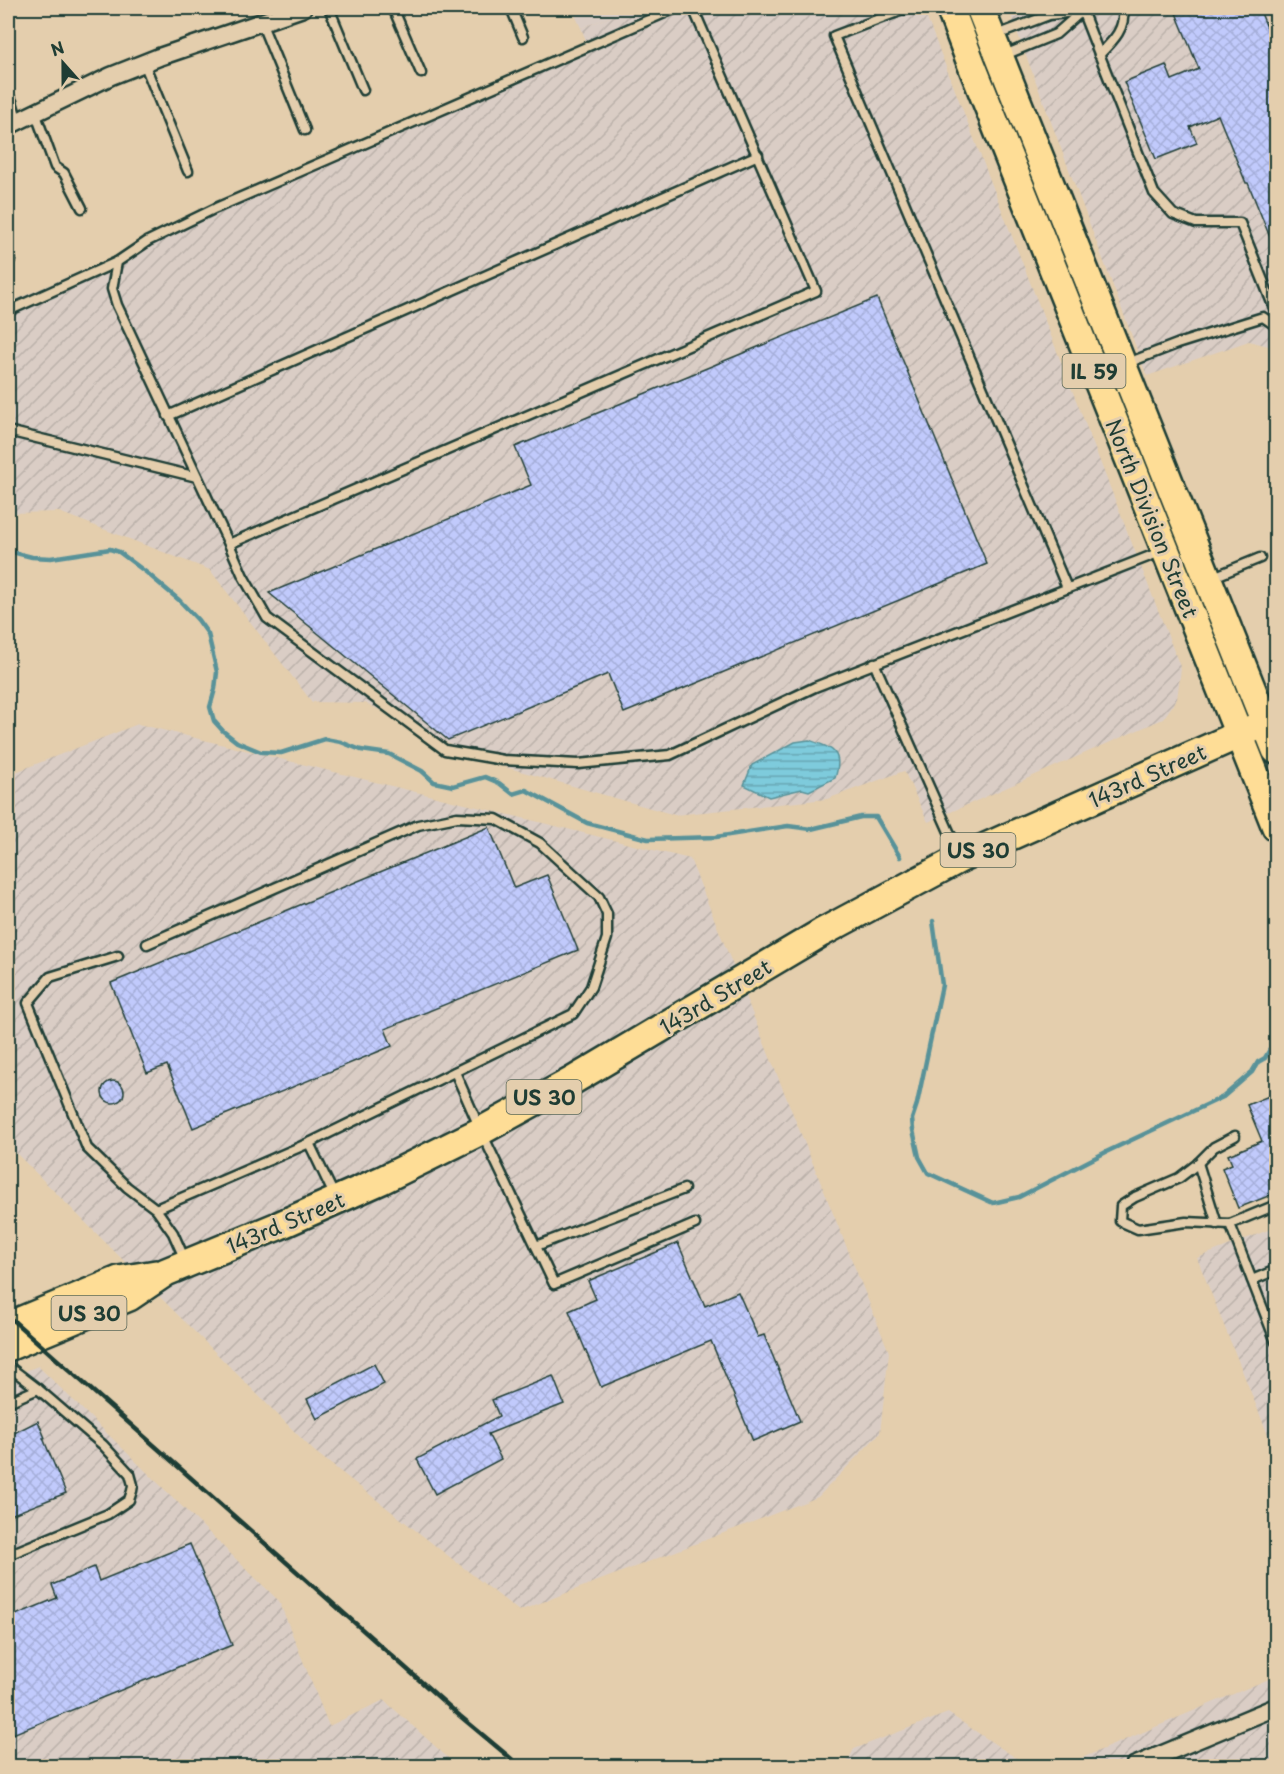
<svg xmlns="http://www.w3.org/2000/svg" width="1284" height="1774" font-family="'Playpen Sans',sans-serif">
<style>
.built{fill:#dacdc5}
.industrial{fill:url(#industrial-furrows)}
.water{fill:url(#water-rules);stroke:#589299;stroke-width:1.5}
.lines{fill:none;stroke-linecap:round;stroke-linejoin:round}
.stream{stroke:#589299;stroke-width:4.5}
.building{fill:url(#building-cross-hatch);stroke:#1f3d34;stroke-width:1.5}
.lane-casing{stroke:#1f3d34;stroke-width:13}
.street-casing{stroke:#1f3d34;stroke-width:21}
.primary-casing{stroke:#1f3d34;stroke-width:32}
.lane{stroke:#e4cead;stroke-width:8}
.street{stroke:#e4cead;stroke-width:16}
.primary{stroke:#fedd96;stroke-width:27}
.rail{stroke:#1f3d34;stroke-width:4.5}
.labels{text-anchor:middle;dominant-baseline:central;stroke-width:6;stroke-linejoin:round;paint-order:stroke}
.shield{fill:#e4cead;stroke:#5a6858;stroke-width:1.5}
.shield-label{font-size:20px;font-weight:bold;fill:#1f3d34}
.street-label{font-size:21px;fill:#1f3d34;stroke:#e4cead}
</style>
<defs>
<pattern id="industrial-furrows" width="10" height="10" patternUnits="userSpaceOnUse" patternTransform="scale(1.5)"><rect width="10" height="10" fill="#dacdc5"/><path d="M-1 1l2-2M0 10L10 0M9 11l2-2" fill="none" stroke="#bbb1aa"/></pattern>
<pattern id="water-rules" width="6" height="5" patternUnits="userSpaceOnUse" patternTransform="scale(1.5)"><rect width="6" height="5" fill="#7ecbdc"/><path d="M0 2.5h6" fill="none" stroke="#67a6b3"/></pattern>
<pattern id="building-cross-hatch" width="8" height="8" patternUnits="userSpaceOnUse" patternTransform="scale(1.5)"><rect width="8" height="8" fill="#c1cafc"/><path d="M0 0l8 8M0 8l8-8" fill="none" stroke="#a5aed9"/></pattern>
</defs>
<rect width="100%" height="100%" fill="#e4cead"/>
<filter id="ink" filterUnits="userSpaceOnUse"><feTurbulence type="fractalNoise" baseFrequency=".0167" numOctaves="2"/><feDisplacementMap in="SourceGraphic" scale="12" xChannelSelector="R" yChannelSelector="G"/><feConvolveMatrix kernelMatrix="1 2 1 2 8 2 1 2 1" color-interpolation-filters="sRGB"/></filter>
<g filter="url(#ink)">
<path class="built" d="M572 8H633L581 28Z"/>
<g class="industrial">
<path d="M633 8H923L1181 669 1177 699 1163 719 928 822 904 771 827 799 675 815 488 762 365 703 312 702 210 570 59 512 8 513V303L589 48 581 28Z"/>
<path d="M1008 8H1276V348L1249 341 1147 376Z"/>
<path d="M138 724 690 859 889 1352 880 1433 818 1497 519 1611 314 1451 8 1145V775Z"/>
<path d="M1276 1227V1455L1197 1258Z"/>
<path d="M38 1366 279 1601 329 1726 384 1700 457 1766H8V1378Z"/>
<path d="M1276 1676V1766H1063Z"/>
<path d="M948 1713 1028 1766H845L854 1749Z"/>
</g>
<path class="water" d="M809 740C832 748 844 751 835 778L809 791 802 789 769 797 744 785 752 765 795 742Z"/>
<g class="lines">
<g class="stream">
<path d="M8 551 32 557 51 558 110 549 119 552 147 573 179 600 198 620 208 634 217 672 215 689 210 707 214 721 223 731 237 742 261 752 281 753 325 739 341 742 361 750 389 754 422 771 434 782 453 786 485 777 499 783 513 794 526 790 587 823 648 839 716 837 788 826 811 829 861 817H876L900 857"/>
<path d="M933 921 942 985 917 1104 912 1119 913 1130 919 1157 928 1173 993 1203 1019 1197 1106 1152 1223 1097 1252 1072 1258 1062 1265 1058 1272 1046 1276 1043"/>
</g>
</g>
<g class="building">
<path d="M1174 8H1259L1276 50V252L1248 183H1246L1218 115 1190 127 1197 143 1156 159 1124 82 1166 65 1172 80 1199 69Z"/>
<path d="M877 298 987 564 624 713 608 674 448 740 269 593 531 485 515 447Z"/>
<path d="M489 827 514 888 547 875 578 950 385 1029 392 1046 193 1128 167 1065 147 1073 111 983Z"/>
<circle cx="113" cy="1092" r="11"/>
<path d="M1276 1093V1193L1238 1208 1222 1168 1232 1164 1228 1155 1262 1141 1247 1105Z"/>
<path d="M678 1243 705 1306 738 1292 758 1337 764 1335 800 1421 753 1441 711 1341 601 1387 569 1311 596 1299 588 1281Z"/>
<path d="M374 1364 384 1384 317 1419 307 1399Z"/>
<path d="M553 1376 564 1404 488 1434 501 1459 435 1494 417 1459 499 1416 492 1400Z"/>
<path d="M38 1421 45 1438H43L66 1493 8 1516V1436Z"/>
<path d="M190 1544 232 1645 8 1736V1618L57 1598 52 1585 94 1567 99 1581Z"/>
</g>
<g class="lines">
<defs>
<g id="lane">
<path d="M329 8 363 90"/>
<path d="M393 8 421 73"/>
<path d="M511 8 523 37"/>
<path d="M676 8 216 208 148 241 117 262 112 289 117 305 229 544 243 576 267 618 445 750 503 760 578 764 670 755 815 687 1163 551"/>
<path d="M878 8 895 13"/>
<path d="M908 8 834 36 1067 588"/>
<path d="M1081 8 1154 193 1173 214 1196 223H1240L1276 313"/>
<path d="M261 22 305 130"/>
<path d="M994 36 1049 15 1082 11"/>
<path d="M1099 55C1113 41 1126 29 1123 8"/>
<path d="M1002 56 1056 34 1082 11"/>
<path d="M144 63 188 171"/>
<path d="M35 112 55 167 64 173 82 208"/>
<path d="M8 255 10 260"/>
<path d="M8 311 117 262"/>
<path d="M1125 364 1177 344 1263 317 1276 326"/>
<path d="M168 416 758 155"/>
<path d="M8 431 197 477"/>
<path d="M229 544 816 291 693 8"/>
<path d="M1211 578 1260 558"/>
<path d="M874 663 959 854"/>
<path d="M147 944 418 825 457 817 496 819 540 843 599 897 607 914V938L591 987 573 1014 309 1143"/>
<path d="M118 956 50 977 28 1003 87 1148 127 1187 156 1209 173 1233 185 1260"/>
<path d="M455 1072 481 1131 554 1284 695 1224"/>
<path d="M1198 1163 1217 1224"/>
<path d="M1276 1205 1230 1224 1276 1342"/>
<path d="M156 1209 309 1143 335 1197"/>
<path d="M1230 1224 1186 1222 1138 1229 1120 1221 1121 1206 1135 1197 1179 1178 1196 1165 1214 1147 1235 1136"/>
<path d="M536 1246 684 1189"/>
<path d="M1252 1280 1276 1270"/>
<path d="M8 1366 38 1389 103 1445 130 1474 133 1485 132 1491 129 1500 108 1514 8 1555"/>
<path d="M8 1402 38 1389"/>
</g>
<g id="street">
<path d="M8 102 14 123"/>
<path d="M8 126 111 76 159 57 303 8"/>
<path d="M1134 1766 1276 1707"/>
</g>
<g id="primary">
<path d="M950 8 971 63 1276 827"/>
<path d="M980 8 1276 750"/>
<path d="M20 1321 119 1280 156 1274"/>
<path d="M8 1347 129 1297 166 1272 278 1226 382 1180 481 1131 572 1081 821 933 961 858 1265 723"/>
</g>
</defs>
<use href="#lane" class="lane-casing"/>
<use href="#street" class="street-casing"/>
<use href="#primary" class="primary-casing"/>
<use href="#lane" class="lane"/>
<use href="#street" class="street"/>
<use href="#primary" class="primary"/>
<path class="rail" d="M8 1316 460 1716 520 1766"/>
</g>
</g>
<g class="labels">
<g class="shield">
<rect x="1062.5" y="354" width="63" height="34" rx="4.5"/>
<rect x="940.5" y="833" width="75" height="34" rx="4.5"/>
<rect x="506.5" y="1080" width="75" height="34" rx="4.5"/>
<rect x="51.5" y="1296" width="75" height="34" rx="4.5"/>
</g>
<g class="shield-label">
<text x="1094" y="371">IL 59</text>
<text x="978" y="850">US 30</text>
<text x="544" y="1097">US 30</text>
<text x="89" y="1313">US 30</text>
</g>
<g class="street-label">
<text transform="translate(1153 518) rotate(68)">North Division Street</text>
<text transform="translate(1147 775) rotate(-24)">143rd Street</text>
<text transform="translate(715 996) rotate(-31)">143rd Street</text>
<text transform="translate(285 1222) rotate(-23)">143rd Street</text>
</g>
</g>
<rect width="1284" height="1774" fill="none" stroke="#e4cead" stroke-width="30"/>
<rect x="15" y="15" width="1254" height="1744" fill="none" stroke="#1f3d34" stroke-width="2" filter="url(#ink)"/>
<g transform="translate(63 63) rotate(339)" stroke="#e4cead" stroke-width="4.5" paint-order="stroke">
<path d="M0-4.5L10 22L0 15L-10 22Z" fill="#1f3d34"/>
<text y="-9" font-size="16" font-weight="bold" text-anchor="middle" fill="#1f3d34">N</text>
</g>
</svg>
